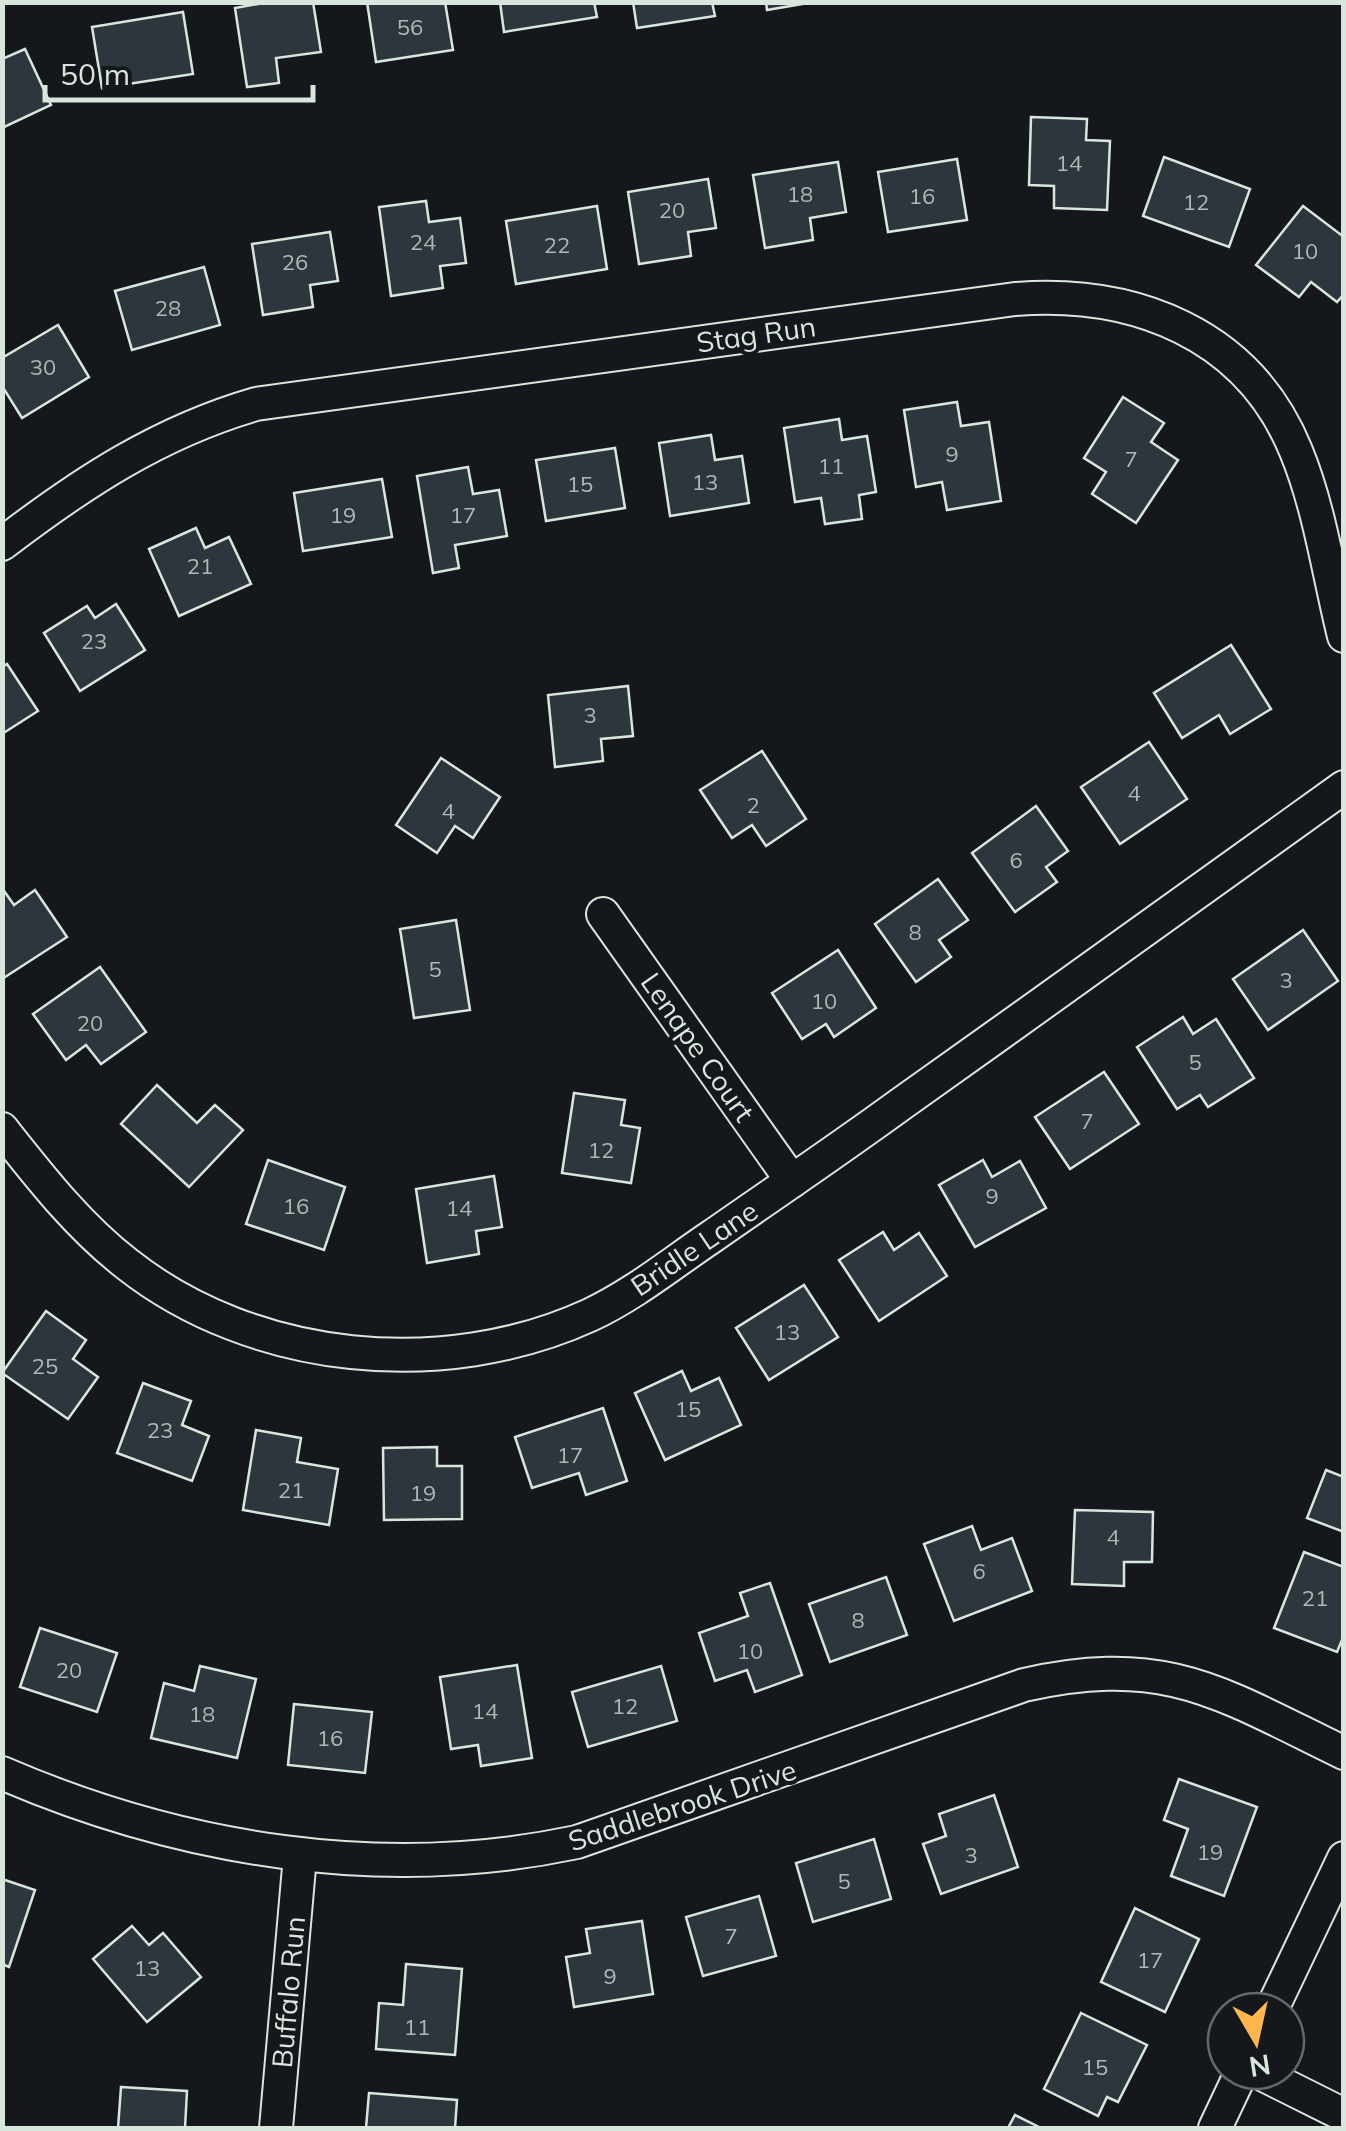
<svg xmlns="http://www.w3.org/2000/svg" width="1346" height="2131" font-family="Mulish,sans-serif">
<style>
.building{fill:#2c363c;stroke:#d8e6dc;stroke-width:2.5}
.lines{fill:none;stroke-linecap:round;stroke-linejoin:round}
.street-casing{stroke:#d8e6dc;stroke-width:36}
.street{stroke:#14181c;stroke-width:32}
.labels{text-anchor:middle;dominant-baseline:central;stroke-width:8;stroke-linejoin:round;paint-order:stroke}
.number-label{font-size:22px;fill:#adbab4}
.street-label{font-size:28px;fill:#d8e6dc;stroke:#14181c}
</style>
<rect width="100%" height="100%" fill="#14181c"/>
<g class="building">
<path d="M269 2H313L321 52 276 58 279 83 247 87 235 8Z"/>
<path d="M367 2H445L453 50 376 62Z"/>
<path d="M500 2H594L597 17 504 32Z"/>
<path d="M633 2H712L715 16 637 28Z"/>
<path d="M766 2H814L767 10Z"/>
<path d="M183 12 193 74 102 88 92 27Z"/>
<path d="M25 49 51 105 2 128V59Z"/>
<path d="M1031 117 1087 119 1086 140 1110 141 1107 210 1054 208V186L1029 185Z"/>
<path d="M1164 157 1250 189 1229 247 1143 216Z"/>
<path d="M957 159 967 220 888 232 878 172Z"/>
<path d="M838 162 846 212 810 218 813 240 765 248 753 175Z"/>
<path d="M708 179 716 228 688 232 691 256 639 264 628 192Z"/>
<path d="M426 201 429 222 460 218 466 263 440 266 443 288 391 296 379 207Z"/>
<path d="M597 206 607 269 516 284 506 221Z"/>
<path d="M1303 206 1344 237V294L1337 302 1311 282 1299 297 1256 265Z"/>
<path d="M330 232 338 281 310 285 313 307 263 315 252 244Z"/>
<path d="M204 267 220 325 132 350 115 291Z"/>
<path d="M58 325 89 377 22 418 2 386V358Z"/>
<path d="M1123 397 1164 423 1151 442 1178 460 1136 523 1092 494 1106 472 1084 458Z"/>
<path d="M957 402 961 426 989 422 1001 501 947 510 942 482 916 487 904 410Z"/>
<path d="M839 419 842 440 867 436 876 492 859 495 862 519 825 524 821 498 795 502 784 428Z"/>
<path d="M711 435 715 460 742 456 749 503 670 516 659 443Z"/>
<path d="M615 448 625 508 546 521 536 460Z"/>
<path d="M468 467 473 494 499 490 507 536 455 545 459 568 433 573 417 476Z"/>
<path d="M382 479 392 537 303 551 294 493Z"/>
<path d="M196 528 205 548 229 537 251 584 179 616 149 549Z"/>
<path d="M116 604 145 650 80 691 44 633 87 606 95 618Z"/>
<path d="M1231 645 1271 709 1230 734 1219 715 1182 738 1154 693Z"/>
<path d="M7 664 38 711 2 734V667Z"/>
<path d="M628 686 633 736 601 739 603 761 555 767 548 695Z"/>
<path d="M1149 742 1187 799 1120 844 1081 787Z"/>
<path d="M762 751 806 819 766 846 752 825 732 838 700 790Z"/>
<path d="M441 758 500 797 473 838 455 826 437 853 396 825Z"/>
<path d="M1036 806 1068 851 1046 867 1057 882 1015 912 972 853Z"/>
<path d="M938 879 968 920 939 940 951 957 916 982 875 924Z"/>
<path d="M2 888 14 905 35 890 67 937 2 979Z"/>
<path d="M456 920 470 1010 414 1018 400 929Z"/>
<path d="M1303 930 1338 981 1268 1030 1233 979Z"/>
<path d="M838 950 876 1008 834 1037 826 1024 802 1039 772 993Z"/>
<path d="M100 967 146 1032 101 1064 86 1045 66 1060 33 1014Z"/>
<path d="M1183 1017 1193 1034 1216 1019 1254 1078 1208 1107 1200 1095 1177 1109 1137 1047Z"/>
<path d="M1104 1072 1139 1124 1070 1169 1035 1117Z"/>
<path d="M157 1085 197 1123 215 1105 243 1130 189 1187 121 1124Z"/>
<path d="M574 1093 625 1100 621 1125 640 1128 631 1183 562 1173Z"/>
<path d="M268 1160 345 1187 324 1250 246 1224Z"/>
<path d="M983 1160 992 1177 1020 1161 1046 1208 975 1247 939 1185Z"/>
<path d="M494 1176 502 1227 476 1231 479 1254 427 1263 416 1189Z"/>
<path d="M883 1232 894 1250 919 1233 947 1276 879 1321 839 1260Z"/>
<path d="M804 1285 838 1337 769 1380 736 1328Z"/>
<path d="M46 1311 86 1340 73 1359 98 1377 68 1419 2 1373Z"/>
<path d="M682 1371 691 1391 719 1378 741 1425 665 1460 635 1393Z"/>
<path d="M143 1383 191 1401 182 1425 209 1436 192 1481 117 1453Z"/>
<path d="M603 1408 627 1481 586 1495 579 1473 532 1488 515 1437Z"/>
<path d="M256 1430 301 1438 297 1462 338 1469 329 1525 243 1510Z"/>
<path d="M437 1447V1466H462V1519L384 1520 383 1448Z"/>
<path d="M1326 1470 1344 1477V1532L1307 1518Z"/>
<path d="M1075 1510 1153 1512 1152 1562H1124V1586L1072 1584Z"/>
<path d="M972 1526 981 1550 1012 1538 1032 1591 954 1621 924 1544Z"/>
<path d="M1304 1552 1344 1567V1635L1337 1652 1274 1628Z"/>
<path d="M886 1577 907 1635 830 1662 809 1604Z"/>
<path d="M770 1583 802 1675 755 1692 747 1670 715 1681 699 1633 748 1616 740 1593Z"/>
<path d="M40 1628 117 1653 97 1712 20 1687Z"/>
<path d="M517 1665 532 1758 481 1766 478 1745 451 1749 440 1677Z"/>
<path d="M200 1666 256 1679 237 1758 151 1738 164 1683 194 1691Z"/>
<path d="M661 1666 677 1721 588 1747 572 1692Z"/>
<path d="M294 1704 372 1712 365 1773 288 1765Z"/>
<path d="M1179 1779 1257 1807 1224 1896 1171 1876 1188 1829 1164 1820Z"/>
<path d="M994 1795 1018 1867 941 1894 923 1844 946 1836 939 1814Z"/>
<path d="M874 1839 891 1899 813 1922 796 1863Z"/>
<path d="M2 1879 35 1890 9 1967 2 1964Z"/>
<path d="M759 1896 776 1956 703 1976 686 1917Z"/>
<path d="M1135 1908 1199 1939 1165 2012 1101 1982Z"/>
<path d="M642 1921 653 1994 574 2007 566 1957 590 1953 586 1929Z"/>
<path d="M132 1926 149 1945 163 1933 201 1977 147 2022 93 1959Z"/>
<path d="M406 1964 462 1969 455 2055 376 2049 379 2003 403 2005Z"/>
<path d="M1081 2013 1147 2045 1118 2102 1107 2097 1098 2116 1044 2089Z"/>
<path d="M121 2087 187 2091 185 2128H118Z"/>
<path d="M369 2093 457 2100 455 2128H366Z"/>
<path d="M1015 2115 1041 2128H1008Z"/>
</g>
<g class="lines">
<defs>
<g id="street">
<path d="M2 544C82 483 159 432 256 404L1015 299C1134 290 1248 333 1296 451 1320 509 1329 576 1344 636"/>
<path d="M603 914 792 1181"/>
<path d="M2 1129C40 1177 78 1226 127 1264 254 1364 444 1382 590 1315 633 1295 671 1264 711 1237 774 1193 838 1150 901 1104 1049 999 1196 893 1344 787"/>
<path d="M2 1773C183 1851 383 1883 577 1842L1024 1685C1166 1653 1220 1693 1344 1753"/>
<path d="M1271 2011 1344 1858"/>
<path d="M1256 2071 1344 2115"/>
<path d="M276 2128 300 1856"/>
<path d="M1215 2128 1242 2071"/>
</g>
</defs>
<use href="#street" class="street-casing"/>
<use href="#street" class="street"/>
</g>
<g class="labels">
<g class="number-label">
<text x="410" y="27">56</text>
<text x="1069" y="163">14</text>
<text x="800" y="194">18</text>
<text x="922" y="196">16</text>
<text x="1196" y="202">12</text>
<text x="672" y="210">20</text>
<text x="423" y="242">24</text>
<text x="557" y="245">22</text>
<text x="1305" y="251">10</text>
<text x="295" y="262">26</text>
<text x="168" y="308">28</text>
<text x="43" y="367">30</text>
<text x="952" y="454">9</text>
<text x="1131" y="459">7</text>
<text x="831" y="466">11</text>
<text x="705" y="482">13</text>
<text x="580" y="484">15</text>
<text x="343" y="515">19</text>
<text x="463" y="515">17</text>
<text x="200" y="566">21</text>
<text x="94" y="641">23</text>
<text x="590" y="715">3</text>
<text x="1134" y="793">4</text>
<text x="753" y="805">2</text>
<text x="448" y="811">4</text>
<text x="1016" y="860">6</text>
<text x="915" y="932">8</text>
<text x="435" y="969">5</text>
<text x="1286" y="980">3</text>
<text x="824" y="1001">10</text>
<text x="90" y="1023">20</text>
<text x="1195" y="1062">5</text>
<text x="1087" y="1121">7</text>
<text x="601" y="1150">12</text>
<text x="992" y="1196">9</text>
<text x="296" y="1206">16</text>
<text x="459" y="1208">14</text>
<text x="787" y="1332">13</text>
<text x="45" y="1366">25</text>
<text x="688" y="1409">15</text>
<text x="160" y="1430">23</text>
<text x="570" y="1455">17</text>
<text x="291" y="1490">21</text>
<text x="423" y="1493">19</text>
<text x="1113" y="1537">4</text>
<text x="979" y="1571">6</text>
<text x="1315" y="1598">21</text>
<text x="858" y="1620">8</text>
<text x="750" y="1651">10</text>
<text x="69" y="1670">20</text>
<text x="625" y="1706">12</text>
<text x="485" y="1711">14</text>
<text x="202" y="1714">18</text>
<text x="330" y="1738">16</text>
<text x="1210" y="1852">19</text>
<text x="971" y="1855">3</text>
<text x="844" y="1881">5</text>
<text x="731" y="1936">7</text>
<text x="1150" y="1960">17</text>
<text x="147" y="1968">13</text>
<text x="610" y="1976">9</text>
<text x="417" y="2027">11</text>
<text x="1095" y="2067">15</text>
</g>
<g class="street-label">
<text transform="translate(756 334) rotate(-8)">Stag Run</text>
<text transform="translate(698 1047) rotate(55)">Lenape Court</text>
<text transform="translate(694 1248) rotate(-34)">Bridle Lane</text>
<text transform="translate(682 1805) rotate(-18)">Saddlebrook Drive</text>
<text transform="translate(288 1992) rotate(-85)">Buffalo Run</text>
</g>
</g>
<rect width="1346" height="2131" fill="none" stroke="#d8e6dc" stroke-width="10"/>
<g transform="translate(1256 2041) rotate(171)"><circle r="48" fill="#14181c" stroke="#626a69" stroke-width="2.5"/>
<path d="M0-8L18 38L0 25L-18 38Z" fill="#ffb74d"/>
<text y="-15" font-size="28" font-weight="bold" text-anchor="middle" fill="#d8e6dc">N</text>
</g>
<path d="M45 85v15h268v-15" fill="none" stroke="#d8e6dc" stroke-width="5"/>
<text x="60" y="85" font-size="30" fill="#d8e6dc" stroke="#14181c" stroke-width="8" paint-order="stroke">50 m</text>
</svg>
